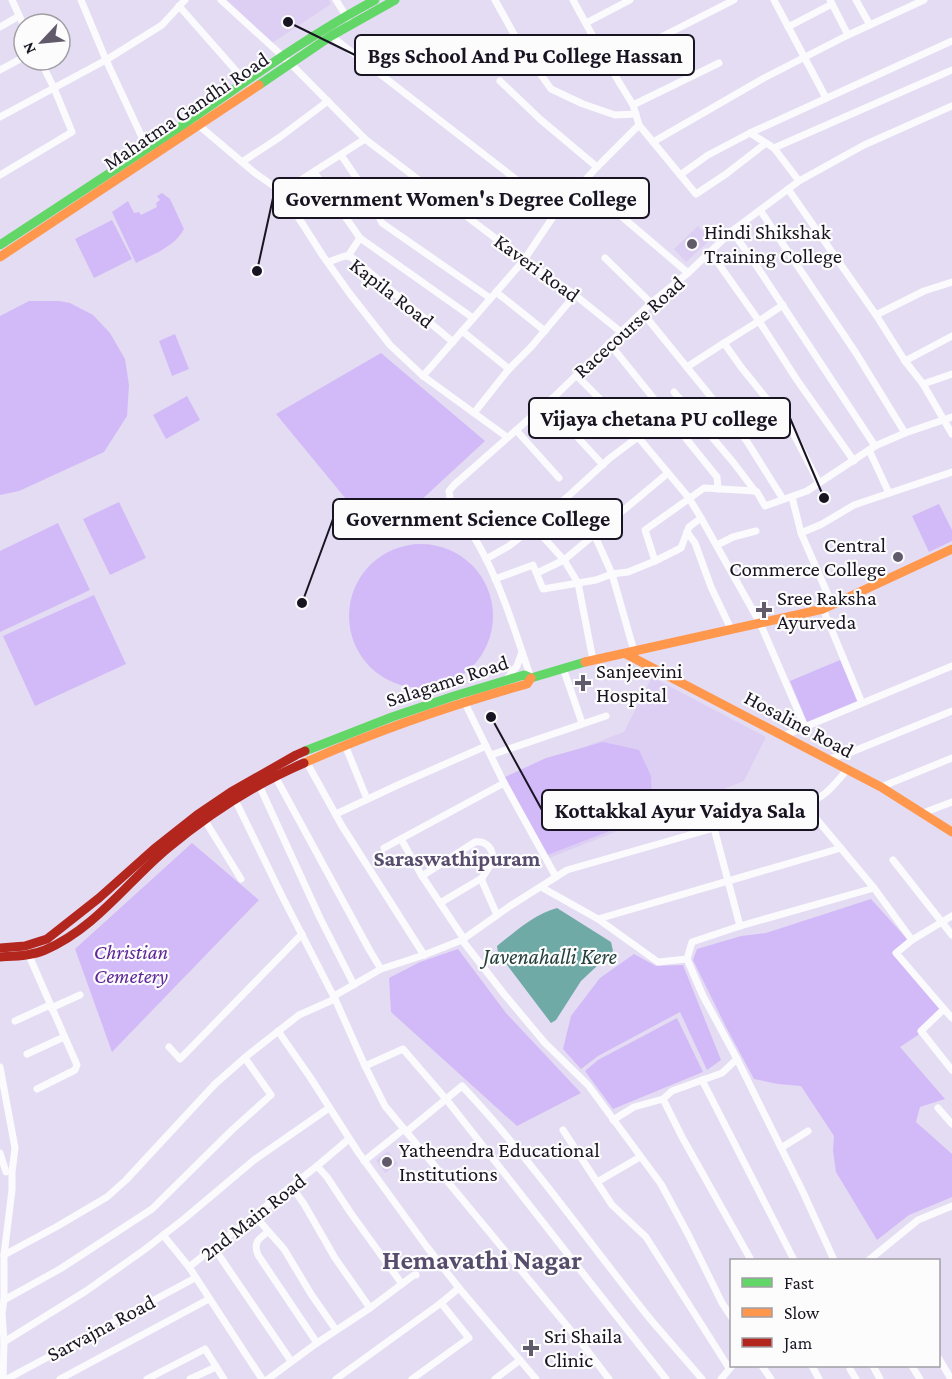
<svg xmlns="http://www.w3.org/2000/svg" width="952" height="1379" font-family="'Crimson Pro',serif">
<style>
.built{fill:#dccff3}
.green{fill:#d2baf8}
.water{fill:#6faaa7}
.lines{fill:none;stroke-linecap:round;stroke-linejoin:round}
.street{stroke:#fbfafd;stroke-width:7}
.fast{stroke:#63d668;stroke-width:9}
.slow{stroke:#ff974d;stroke-width:9}
.jam{stroke:#b3261e;stroke-width:9}
.poi-dot{fill:#605a6b;stroke:#fcfcfc;stroke-width:2}
.labels{text-anchor:middle;dominant-baseline:central;stroke-width:4.5;stroke-linejoin:round;paint-order:stroke}
.street-label{font-size:21px;fill:#191422;stroke:#fcfcfc}
.poi-label{font-size:21px;fill:#191422;stroke:#fcfcfc;text-anchor:start}
.park-label{font-size:21px;font-style:italic;fill:#5f2799;stroke:#fcfcfc}
.neighbourhood-label{font-size:22px;font-weight:bold;fill:#584c6d;stroke:#fcfcfc}
.water-label{font-size:22px;font-style:italic;fill:#233f3a;stroke:#fcfcfc}
.district-label{font-size:27px;font-weight:bold;fill:#584c6d;stroke:#fcfcfc}
.leader{fill:none;stroke:#191422;stroke-width:2}
.callout-dot{fill:#191422;stroke:#fcfcfc;stroke-width:2}
.callout{fill:#fcfcfc;stroke:#191422;stroke-width:2}
.callout-label{font-size:22px;text-anchor:middle;font-weight:bold;fill:#191422}
</style>
<rect width="100%" height="100%" fill="#e4dcf2"/>
<g class="built">
<path d="M225 0H329L331 4 272 43Z"/>
<path d="M698 226 710 240 686 262 674 249Z"/>
<path d="M652 677 766 737 744 781 549 858 505 777 624 732Z"/>
<path d="M388 1151 398 1164 385 1173 376 1160Z"/>
</g>
<g class="green">
<path d="M162 193 170 199 184 229C174 247 154 254 136 263L112 212 128 201 134 213 139 212 141 215 157 207 156 203 160 200 157 196Z"/>
<path d="M112 220 132 259 94 278 75 239Z"/>
<path d="M29 301H59L70 303 93 315 110 333 125 359 129 385 127 416 104 452 19 491 0 495V316Z"/>
<path d="M175 334 189 369 172 376 159 341Z"/>
<path d="M381 353 485 441 379 539 276 414Z"/>
<path d="M187 396 200 420 166 439 153 415Z"/>
<path d="M119 502 146 558 110 575 83 519Z"/>
<path d="M939 504 952 530V541L929 552 912 516Z"/>
<path d="M58 523 90 590 0 632V551Z"/>
<circle cx="421" cy="616" r="72"/>
<path d="M94 595 126 664 35 706 3 636Z"/>
<path d="M840 660 857 701 807 722 790 681Z"/>
<path d="M603 742 639 750 651 776 652 803 641 819 547 855 505 777 546 758Z"/>
<path d="M192 843 259 900 112 1052 75 949Z"/>
<path d="M871 899 907 939 896 957 940 1009 918 1035 900 1047 945 1099 920 1107 916 1122 952 1154V1197L909 1215 877 1240 836 1172 833 1151 834 1136 801 1086 778 1084 754 1079 726 1027 693 960 697 949 741 936 766 933Z"/>
<path d="M458 949 506 1013 581 1093 517 1126 391 1012 389 978 420 962Z"/>
<path d="M634 954 656 966 683 965 721 1060 707 1070 680 1012 598 1056 581 1069 563 1049 571 1016 600 978Z"/>
<path d="M677 1018 703 1072 613 1109 585 1071 598 1060Z"/>
</g>
<path class="water" d="M557 908 611 942 613 951 581 981 556 1020 551 1023 498 953 497 946C515 932 534 914 557 908Z"/>
<g class="lines">
<g class="street">
<path d="M12 0 24 26"/>
<path d="M81 0 106 60 147 148 149 151"/>
<path d="M221 0 290 63 365 139 524 260 575 295 621 332"/>
<path d="M336 0 351 24"/>
<path d="M495 0 520 45 551 89 583 104 615 115 636 114"/>
<path d="M573 0 608 64 633 105 639 125 696 194 726 174 766 143 774 148 799 181"/>
<path d="M774 0 826 98"/>
<path d="M830 0 848 35"/>
<path d="M856 0 870 25"/>
<path d="M179 6 245 81"/>
<path d="M586 23 630 0"/>
<path d="M0 27 19 16"/>
<path d="M788 27 832 4"/>
<path d="M331 36 557 211"/>
<path d="M608 64 734 0"/>
<path d="M0 70 24 57"/>
<path d="M500 81 541 120 597 167"/>
<path d="M633 105 719 63"/>
<path d="M0 117 106 60 162 25 185 0"/>
<path d="M196 123 255 173 282 192 323 256 350 294 390 345 423 376 507 437"/>
<path d="M750 133 766 143"/>
<path d="M653 142 764 78 848 35 924 0"/>
<path d="M774 148 952 70"/>
<path d="M341 155 366 192 382 223 490 298"/>
<path d="M242 162 280 137 328 101"/>
<path d="M314 172 360 238 473 318"/>
<path d="M0 175 72 132 54 88 40 60"/>
<path d="M680 175 708 155 750 133 952 41"/>
<path d="M581 185 614 210 688 273"/>
<path d="M788 189 876 315 905 361 923 384 952 434"/>
<path d="M282 192 365 139"/>
<path d="M760 210 856 353 905 433"/>
<path d="M732 231 756 265 875 446"/>
<path d="M711 253 759 321 724 343"/>
<path d="M348 256 360 238"/>
<path d="M605 258 651 303"/>
<path d="M328 262 345 256 351 257 453 342"/>
<path d="M496 292 545 331"/>
<path d="M783 305 759 321 797 380 854 461"/>
<path d="M642 312 746 440 783 499"/>
<path d="M876 315 924 291 952 282"/>
<path d="M462 331 509 369"/>
<path d="M609 343 717 477 718 489"/>
<path d="M905 361 952 336"/>
<path d="M687 367 724 343 741 367 791 429 819 483"/>
<path d="M576 375 638 437"/>
<path d="M423 376 524 260 557 211 597 167 639 125"/>
<path d="M923 384 952 374"/>
<path d="M674 392 733 462 755 491"/>
<path d="M546 403 603 465"/>
<path d="M474 413 509 369 531 347 575 295"/>
<path d="M516 430 559 478"/>
<path d="M869 450 889 493"/>
<path d="M792 497 801 533 822 524 854 505 952 472"/>
<path d="M534 527 564 560 578 583 593 660"/>
<path d="M687 532 695 543 711 587 731 629"/>
<path d="M801 533 832 604"/>
<path d="M594 534 612 574 634 651"/>
<path d="M717 545 733 537 756 531"/>
<path d="M486 559 509 546 542 520 610 458 638 437 689 498 701 518 760 623 805 727"/>
<path d="M655 561 681 548 689 527 701 518"/>
<path d="M537 573 564 560 668 473"/>
<path d="M495 579 533 565 543 589 596 580 612 574 628 572 655 561 645 530 704 488 755 491 757 492 765 506 807 491 875 446 905 433 952 417"/>
<path d="M823 609 862 703"/>
<path d="M563 668 582 723"/>
<path d="M531 678C517 638 505 596 485 557 475 537 462 517 450 498L449 491 454 485 555 396 651 303 688 273 732 231 760 210 799 181 864 145 952 106"/>
<path d="M507 679 517 666 522 652"/>
<path d="M783 736 952 666"/>
<path d="M345 745 367 799"/>
<path d="M486 746 504 783 556 877"/>
<path d="M491 755 606 716"/>
<path d="M829 759 849 753 952 711"/>
<path d="M306 761 342 826 424 955 462 940 504 994 545 1043 588 1085 661 1184 689 1236 722 1303 732 1318"/>
<path d="M847 770C833 786 825 798 804 804L874 888 912 940 896 953 944 1009 921 1031 952 1070"/>
<path d="M275 776 370 951 381 969 334 996"/>
<path d="M259 785 320 918 354 985"/>
<path d="M881 787 952 758"/>
<path d="M235 800 243 816 282 896 335 999 365 1066 385 1106 587 1350 609 1379"/>
<path d="M923 813 952 802"/>
<path d="M336 814 400 784 486 746 463 699"/>
<path d="M204 819 241 879"/>
<path d="M714 828 804 804"/>
<path d="M401 839 422 876 464 939"/>
<path d="M384 848 504 783"/>
<path d="M893 860 952 935"/>
<path d="M422 876 475 842C486 840 495 850 492 861 490 867 485 873 482 878V881L497 915"/>
<path d="M541 887 598 919 841 848"/>
<path d="M440 903 482 878"/>
<path d="M598 919 658 962 687 959"/>
<path d="M462 940 510 906 567 870 714 828 740 926"/>
<path d="M912 940 952 916"/>
<path d="M27 951 77 1065 75 1070 37 1089"/>
<path d="M381 969 424 955"/>
<path d="M51 1008 80 995"/>
<path d="M944 1009 952 1018"/>
<path d="M15 1021 50 1005"/>
<path d="M278 1031 310 1077 358 1152 427 1247 459 1288 536 1379"/>
<path d="M169 1047 180 1059 302 934"/>
<path d="M27 1054 64 1037"/>
<path d="M737 1059 802 1190 834 1260"/>
<path d="M365 1066 403 1049 446 1099 666 1379"/>
<path d="M0 1067 15 1148 12 1172V1190L4 1255V1300L2 1313 4 1342 3 1379"/>
<path d="M702 1080 794 1260"/>
<path d="M938 1108 952 1124"/>
<path d="M613 1120 634 1107 663 1099"/>
<path d="M563 1130 612 1205 646 1237 729 1368"/>
<path d="M406 1132 462 1086C531 1159 588 1242 651 1320 668 1340 685 1359 702 1379"/>
<path d="M781 1148 808 1131"/>
<path d="M0 1153 6 1172"/>
<path d="M364 1161 404 1129"/>
<path d="M317 1166 327 1177 350 1212 402 1284"/>
<path d="M597 1182 640 1157"/>
<path d="M292 1187 304 1204 335 1258 370 1308"/>
<path d="M255 1216 284 1249 311 1294 336 1330"/>
<path d="M268 1232C258 1239 253 1243 258 1255L317 1343"/>
<path d="M163 1235 189 1267 262 1379"/>
<path d="M214 1248 291 1361"/>
<path d="M4 1255 56 1227 107 1197 126 1180 215 1084 248 1055 299 1015 335 999"/>
<path d="M751 1260 682 1137 663 1099 672 1091 722 1073 737 1059 703 996 687 959 692 942 740 926 874 888"/>
<path d="M869 1260 918 1220 952 1206"/>
<path d="M189 1267 317 1166 349 1139"/>
<path d="M4 1300 60 1269 152 1209 232 1130 271 1095 245 1058"/>
<path d="M4 1342 86 1291 144 1250 184 1219 254 1160 329 1108"/>
<path d="M938 1357 951 1379"/>
<path d="M762 1366 771 1379"/>
<path d="M812 1366 819 1379"/>
<path d="M873 1366 880 1379"/>
<path d="M912 1366 920 1379"/>
<path d="M850 1369 856 1379"/>
<path d="M7 1379 195 1278"/>
<path d="M60 1379 209 1299"/>
<path d="M147 1379 205 1349 224 1379"/>
<path d="M190 1379 216 1367"/>
<path d="M268 1379 317 1343 370 1308 414 1275H416"/>
<path d="M336 1379 441 1303 459 1288"/>
<path d="M412 1379 469 1338 441 1303"/>
<path d="M495 1379 520 1360"/>
<path d="M721 1379 732 1366"/>
</g>
<g class="fast">
<path d="M259 85 331 36 395 0"/>
<path d="M0 245C60 206 120 167 180 127 244 83 306 37 375 0"/>
<path d="M305 751 392 717 454 696 524 675 531 678 585 662"/>
</g>
<g class="slow">
<path d="M0 257 259 85"/>
<path d="M626 654 881 787 952 832"/>
<path d="M585 662 823 609 952 549"/>
<path d="M304 763C376 731 451 705 527 684L531 678"/>
</g>
<g class="jam">
<path d="M0 948 25 946 47 939 99 898 154 849 197 815 231 792 296 755 305 751"/>
<path d="M0 957C15 956 31 956 45 950 95 929 128 881 168 848 209 814 255 784 304 763"/>
</g>
</g>
<g class="poi-dot">
<circle cx="692" cy="244" r="6"/>
<circle cx="898" cy="557" r="6"/>
<path d="M761 601h6v6h6v6h-6v6h-6v-6h-6v-6h6z"/>
<path d="M580 674h6v6h6v6h-6v6h-6v-6h-6v-6h6z"/>
<circle cx="387" cy="1162" r="6"/>
<path d="M528 1339h6v6h6v6h-6v6h-6v-6h-6v-6h6z"/>
</g>
<g class="labels">
<g class="street-label">
<text transform="translate(186 111) rotate(-34)">Mahatma Gandhi Road</text>
<text transform="translate(537 268) rotate(36)">Kaveri Road</text>
<text transform="translate(392 293) rotate(38)">Kapila Road</text>
<text transform="translate(629 327) rotate(-42)">Racecourse Road</text>
<text transform="translate(447 681) rotate(-18)">Salagame Road</text>
<text transform="translate(799 724) rotate(28)">Hosaline Road</text>
<text transform="translate(253 1217) rotate(-38)">2nd Main Road</text>
<text transform="translate(101 1328) rotate(-28)">Sarvajna Road</text>
</g>
<g class="poi-label">
<text x="704" y="232">Hindi Shikshak<tspan x="704" dy="24">Training College</tspan></text>
<text x="886" y="545" text-anchor="end">Central<tspan x="886" dy="24">Commerce College</tspan></text>
<text x="777" y="598">Sree Raksha<tspan x="777" dy="24">Ayurveda</tspan></text>
<text x="596" y="671">Sanjeevini<tspan x="596" dy="24">Hospital</tspan></text>
<text x="399" y="1150">Yatheendra Educational<tspan x="399" dy="24">Institutions</tspan></text>
<text x="544" y="1336">Sri Shaila<tspan x="544" dy="24">Clinic</tspan></text>
</g>
<g class="park-label">
<text x="131" y="952">Christian<tspan x="131" dy="24">Cemetery</tspan></text>
</g>
<g class="neighbourhood-label">
<text x="457" y="858">Saraswathipuram</text>
</g>
<g class="water-label">
<text x="550" y="956">Javenahalli Kere</text>
</g>
<g class="district-label">
<text x="482" y="1260">Hemavathi Nagar</text>
</g>
</g>
<path class="leader" d="M288 22L355 55M257 271L273 198M824 498L790 418M302 603L333 519M491 717L542 810"/>
<g class="callout-dot">
<circle cx="288" cy="22" r="6"/>
<circle cx="257" cy="271" r="6"/>
<circle cx="824" cy="498" r="6"/>
<circle cx="302" cy="603" r="6"/>
<circle cx="491" cy="717" r="6"/>
</g>
<g class="callout">
<rect x="355" y="35" width="339" height="40" rx="6"/>
<rect x="273" y="178" width="376" height="40" rx="6"/>
<rect x="529" y="398" width="261" height="40" rx="6"/>
<rect x="333" y="499" width="289" height="40" rx="6"/>
<rect x="542" y="790" width="276" height="40" rx="6"/>
</g>
<g class="callout-label">
<text x="525" y="63">Bgs School And Pu College Hassan</text>
<text x="461" y="206">Government Women's Degree College</text>
<text x="659" y="426">Vijaya chetana PU college</text>
<text x="478" y="526">Government Science College</text>
<text x="680" y="818">Kottakkal Ayur Vaidya Sala</text>
</g>
<rect x="730" y="1259" width="210" height="108" fill="#fcfcfc" stroke="#a19fa5" stroke-width="1.5"/>
<rect x="742" y="1278" width="30" height="9" fill="#63d668" stroke="#a19fa5" stroke-width="1.5"/>
<text x="784" y="1289" font-size="18" fill="#191422">Fast</text>
<rect x="742" y="1308" width="30" height="9" fill="#ff974d" stroke="#a19fa5" stroke-width="1.5"/>
<text x="784" y="1319" font-size="18" fill="#191422">Slow</text>
<rect x="742" y="1338" width="30" height="9" fill="#b3261e" stroke="#a19fa5" stroke-width="1.5"/>
<text x="784" y="1349" font-size="18" fill="#191422">Jam</text>
<g transform="translate(42 42) rotate(244)"><circle r="28" fill="#fcfcfc" stroke="#a19fa5" stroke-width="1.5"/>
<path d="M0-4.5L10 22L0 15L-10 22Z" fill="#605a6b"/>
<text y="-9" font-size="16" font-weight="bold" text-anchor="middle" fill="#191422">N</text>
</g>
</svg>
